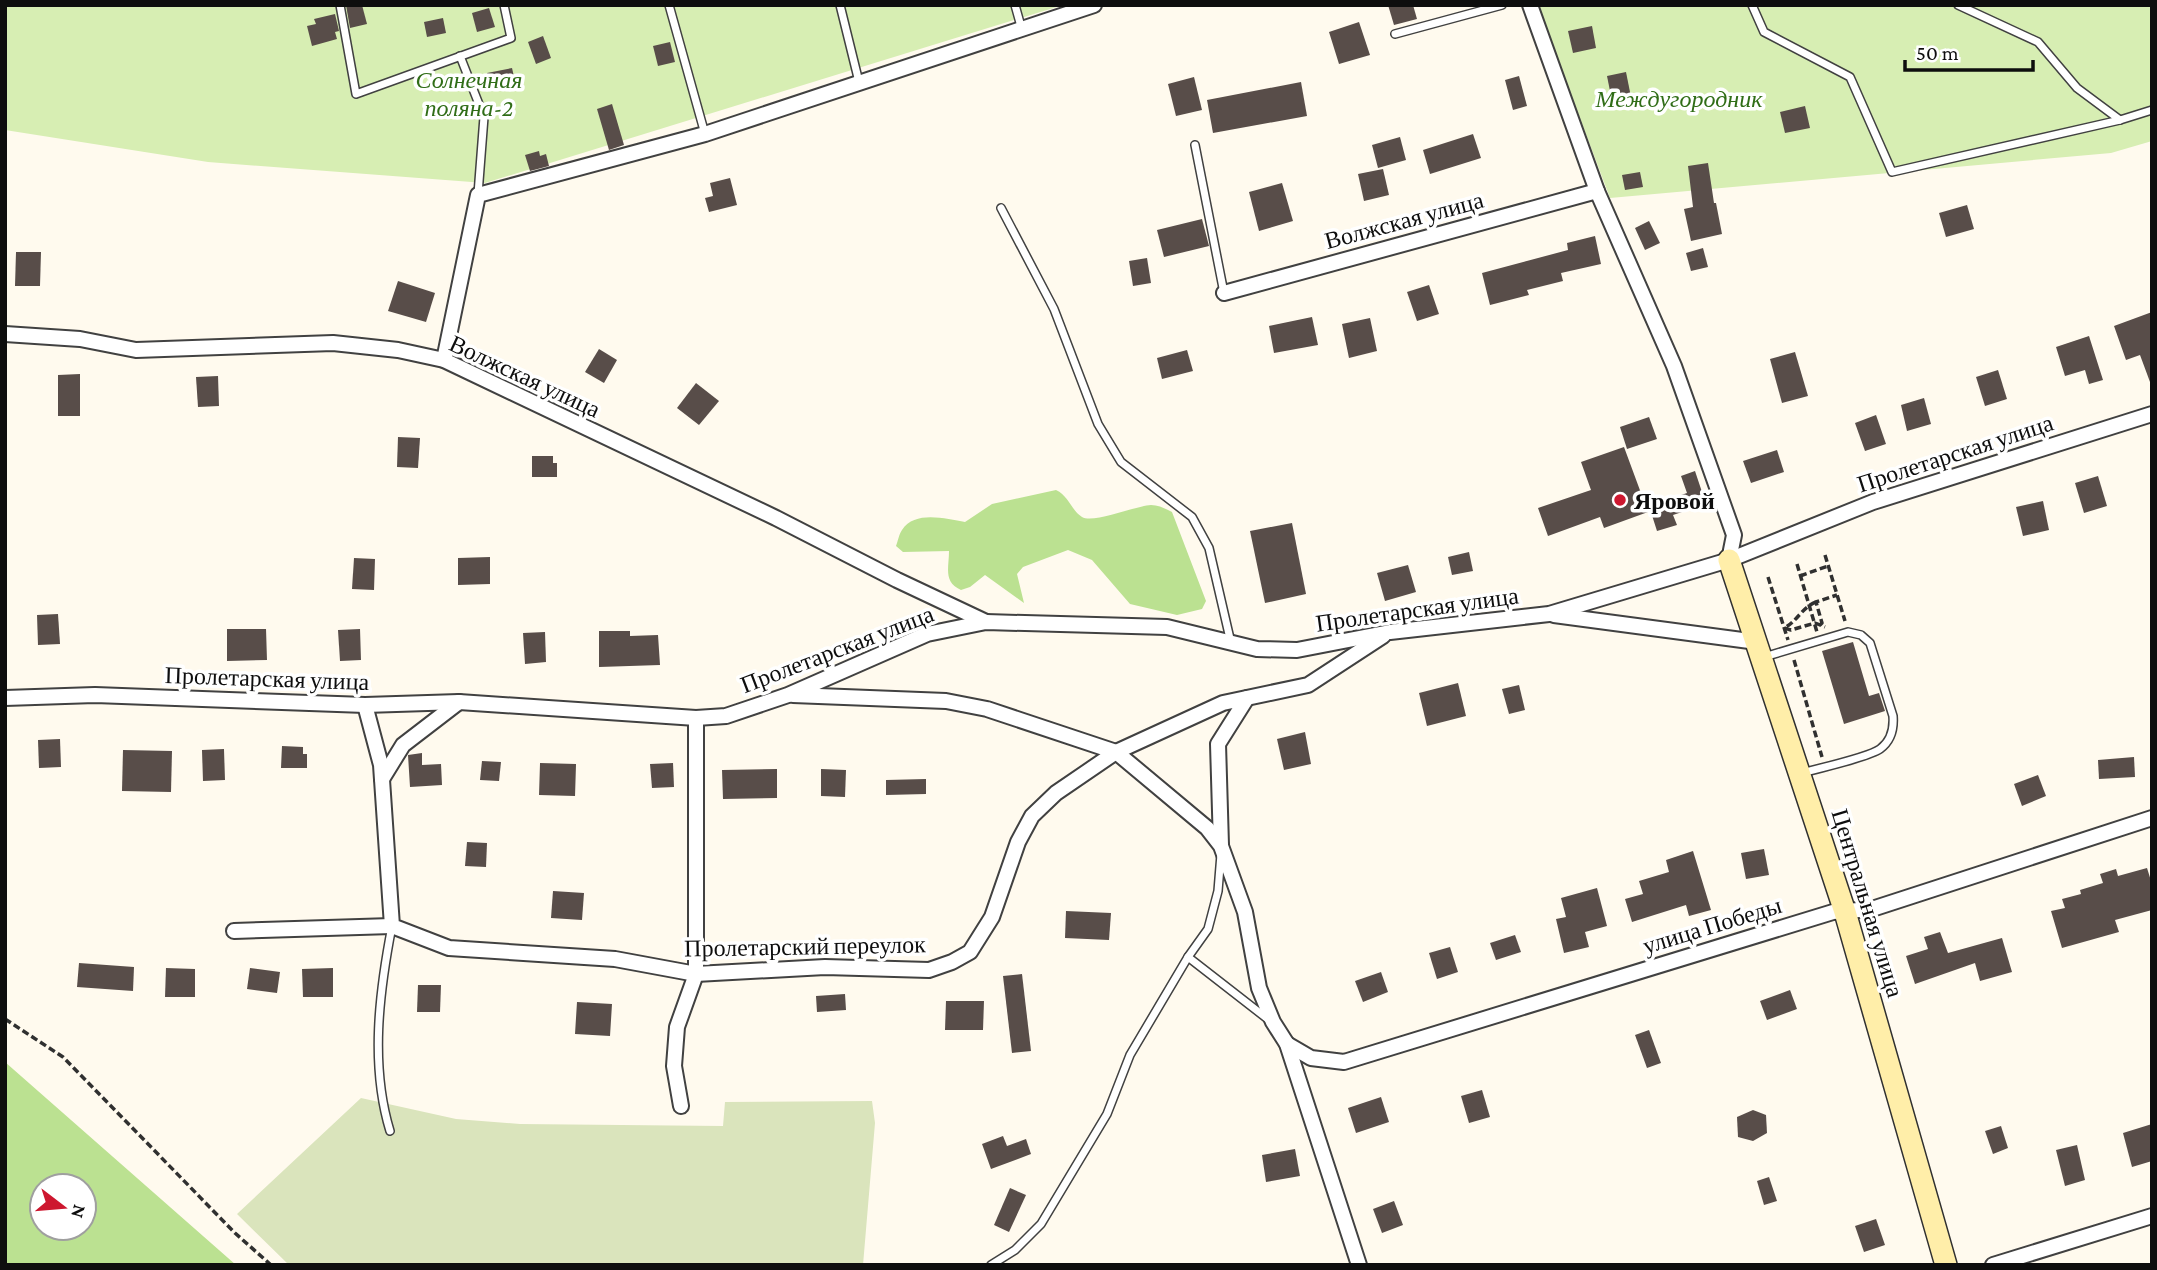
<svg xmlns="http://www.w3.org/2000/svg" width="2157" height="1270" font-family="'Crimson Pro',serif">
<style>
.green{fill:#d7eeb3}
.forest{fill:#bbe191;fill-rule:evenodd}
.cemetery{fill:#dae4bc}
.building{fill:#584d49}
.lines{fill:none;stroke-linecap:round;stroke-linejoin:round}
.lane-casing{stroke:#414141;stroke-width:10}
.street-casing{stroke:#414141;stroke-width:18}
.secondary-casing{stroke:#303030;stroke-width:24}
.path{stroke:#303030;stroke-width:3.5;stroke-dasharray:7 3.5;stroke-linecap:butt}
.lane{stroke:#fff;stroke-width:7}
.street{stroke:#fff;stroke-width:14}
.secondary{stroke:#ffeea9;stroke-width:21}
.poi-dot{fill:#cd172f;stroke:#fff;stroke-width:2.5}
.labels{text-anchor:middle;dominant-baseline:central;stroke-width:7;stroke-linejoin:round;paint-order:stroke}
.park-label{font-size:24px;font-style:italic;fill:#306d17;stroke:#fff}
.street-label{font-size:24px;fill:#0e0e0e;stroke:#fff}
.poi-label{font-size:24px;font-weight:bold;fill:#0e0e0e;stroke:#fff;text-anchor:start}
</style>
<rect width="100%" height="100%" fill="#fffaee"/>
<g class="green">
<path d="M5 5H1063L485 183 208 162 5 130Z"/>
<path d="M1544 5H2152V141L2111 153 1610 198 1538 7Z"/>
</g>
<g class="forest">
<path d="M1056 490C1069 496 1071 510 1082 517 1093 524 1135 506 1151 505 1159 505 1166 509 1172 512L1206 601 1202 609 1177 615 1130 604 1092 560 1068 550 1023 567 1017 574 1024 603 985 575 970 587 961 590C943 582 949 568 949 551L903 552 896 546C898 541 899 534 902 530 915 510 946 519 965 522L992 504Z"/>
<path d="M5 1062 236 1265H5ZM42 1186H84V1228H42Z"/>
</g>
<path class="cemetery" d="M361 1098 456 1119 520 1124 723 1126 725 1102 872 1101 875 1123 863 1265H289L237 1214Z"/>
<g class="building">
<path d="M346 5H362L367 24 350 28Z"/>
<path d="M1388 5H1413L1417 19 1394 25Z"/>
<path d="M489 8 495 27 477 32 472 13Z"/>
<path d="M335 14 339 31 335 32 337 39 312 46 307 26 316 24 314 19Z"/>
<path d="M443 18 446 33 427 37 424 22Z"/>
<path d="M1359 22 1370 55 1339 64 1329 32Z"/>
<path d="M1592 26 1596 48 1573 53 1568 31Z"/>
<path d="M543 36 551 58 536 64 528 42Z"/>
<path d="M670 42 675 62 658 66 653 46Z"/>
<path d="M512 68 515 81 490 87 487 73Z"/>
<path d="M1626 72 1631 97 1612 101 1607 76Z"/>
<path d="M1519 76 1527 106 1513 110 1505 80Z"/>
<path d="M1194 77 1202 110 1176 116 1168 84Z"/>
<path d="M1301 82 1307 116 1213 133 1207 100Z"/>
<path d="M612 104 624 145 609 150 597 109Z"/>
<path d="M1805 106 1810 128 1785 133 1780 112Z"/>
<path d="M1473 134 1481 158 1430 174 1423 150Z"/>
<path d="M1400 137 1406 160 1378 168 1372 145Z"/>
<path d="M539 151 540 156 546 154 549 166 530 171 525 155Z"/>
<path d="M1708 163 1714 203H1716L1722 234 1691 241 1684 209 1693 207 1688 166Z"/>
<path d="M1383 169 1389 195 1364 201 1358 174Z"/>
<path d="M1640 172 1643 187 1625 190 1622 175Z"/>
<path d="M730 178 737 205 709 212 705 198 713 196 710 183Z"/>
<path d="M1282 183 1293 221 1259 231 1249 192Z"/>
<path d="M1967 205 1974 229 1946 237 1939 213Z"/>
<path d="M1202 219 1209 246 1164 257 1157 230Z"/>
<path d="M1649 221 1660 243 1645 250 1635 228Z"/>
<path d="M1595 236 1601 264 1561 273 1563 281 1527 290 1529 295 1490 305 1482 273 1568 250 1567 243Z"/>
<path d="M1703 248 1708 267 1691 271 1686 253Z"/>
<path d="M16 252H41L40 286H15Z"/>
<path d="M1147 258 1151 283 1133 286 1129 261Z"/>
<path d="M398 281 435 293 426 322 388 311Z"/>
<path d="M1429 285 1439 314 1417 321 1407 292Z"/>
<path d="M2152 312V382H2150L2140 355 2126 360 2114 326Z"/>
<path d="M1312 317 1318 345 1274 353 1269 326Z"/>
<path d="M1370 318 1377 351 1349 358 1342 324Z"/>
<path d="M2089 336 2103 380 2089 384 2085 370 2065 376 2056 347Z"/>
<path d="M599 349 617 360 604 383 585 372Z"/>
<path d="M1187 350 1193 371 1162 379 1157 358Z"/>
<path d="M1795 352 1808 396 1782 403 1770 359Z"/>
<path d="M1998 370 2007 399 1985 406 1976 377Z"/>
<path d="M80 374V416H58V375Z"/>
<path d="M218 376 219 406 198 407 196 377Z"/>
<path d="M696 383 719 401 699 425 677 408Z"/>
<path d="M1924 398 1931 424 1907 431 1901 405Z"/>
<path d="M1876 415 1886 444 1865 451 1855 423Z"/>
<path d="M1649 417 1657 439 1627 449 1620 427Z"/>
<path d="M398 437 420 438 418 468 397 467Z"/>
<path d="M1624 447 1648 512 1604 528 1600 517 1548 536 1538 508 1591 490 1581 462Z"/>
<path d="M1777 450 1784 472 1751 483 1743 461Z"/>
<path d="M532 456H553V463H557V477H532Z"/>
<path d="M1695 471 1706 504 1673 515 1677 525 1657 531 1649 506 1687 493 1681 476Z"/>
<path d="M2098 476 2107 506 2084 513 2075 483Z"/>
<path d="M2043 501 2049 530 2023 536 2016 507Z"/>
<path d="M1292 523 1306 594 1265 603 1250 531Z"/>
<path d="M1469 552 1473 571 1452 575 1448 557Z"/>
<path d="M490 557V584L458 585V558Z"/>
<path d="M354 558 375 559 374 590 352 589Z"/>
<path d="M1408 565 1416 592 1385 601 1377 573Z"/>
<path d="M58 614 60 644 38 645 37 615Z"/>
<path d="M227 629H266L267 660 227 661Z"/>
<path d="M360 629 361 660 340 661 338 630Z"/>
<path d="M599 631H630V636L658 635 660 665 599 667Z"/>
<path d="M545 632 546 662 525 664 523 633Z"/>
<path d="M1853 642 1869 696 1879 693 1885 711 1844 724 1822 651Z"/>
<path d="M1458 683 1466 716 1427 726 1419 693Z"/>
<path d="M1519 685 1525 710 1509 714 1502 689Z"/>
<path d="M1305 732 1311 764 1284 770 1277 739Z"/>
<path d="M60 739 61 767 39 768 38 740Z"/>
<path d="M282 746 303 747V754H307V768H281Z"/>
<path d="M224 749 225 780 203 781 202 750Z"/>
<path d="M123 750 172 751 171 792 122 791Z"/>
<path d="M422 753V765L441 764 442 785 410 787 408 755Z"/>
<path d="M2134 757 2135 777 2099 779 2098 760Z"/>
<path d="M482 761 501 762 499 781 480 780Z"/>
<path d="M540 763 576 764 575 796 539 795Z"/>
<path d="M673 763 674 787 652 788 650 764Z"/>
<path d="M777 769V798L723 799 722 770Z"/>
<path d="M821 769 846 770 845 797 821 796Z"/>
<path d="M2038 775 2046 796 2022 806 2014 784Z"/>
<path d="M926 779V794L886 795V780Z"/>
<path d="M467 842 487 843 486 867 465 866Z"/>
<path d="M1764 849 1769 875 1746 879 1741 853Z"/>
<path d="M1693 851 1711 910 1689 916 1686 905 1632 922 1625 899 1643 894 1639 881 1669 872 1666 860Z"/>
<path d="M2147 868 2152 884V910L2115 920 2119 932 2062 948 2051 911 2065 908 2062 899 2081 894 2080 890 2103 883 2100 874 2116 869 2118 876Z"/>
<path d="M1597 888 1607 926 1585 932 1589 947 1564 953 1556 919 1566 917 1561 898Z"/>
<path d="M553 891 584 893 582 920 551 918Z"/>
<path d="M1066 911 1111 913 1109 940 1065 938Z"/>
<path d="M1940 932 1948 953 2002 938 2012 972 1980 981 1975 963 1915 984 1906 956 1928 949 1924 937Z"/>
<path d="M1515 935 1521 952 1496 960 1490 943Z"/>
<path d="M1450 947 1458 972 1437 979 1429 953Z"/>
<path d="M79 963 134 967 133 991 77 987Z"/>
<path d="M166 968 195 969V997H165Z"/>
<path d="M250 968 280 972 277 993 247 989Z"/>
<path d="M333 968V997H303L302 969Z"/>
<path d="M1381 972 1388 992 1363 1002 1355 981Z"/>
<path d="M1022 974 1031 1051 1012 1053 1003 976Z"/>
<path d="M418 985H441L440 1012H417Z"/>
<path d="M1790 990 1797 1009 1767 1020 1760 1001Z"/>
<path d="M845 994 846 1010 817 1012 816 996Z"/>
<path d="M946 1001H984L983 1030H945Z"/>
<path d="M577 1002 612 1004 610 1036 575 1034Z"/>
<path d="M1649 1030 1661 1063 1647 1068 1635 1035Z"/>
<path d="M1482 1090 1490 1117 1469 1123 1461 1096Z"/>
<path d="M1381 1097 1389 1122 1356 1133 1348 1108Z"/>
<path d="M1753 1110 1766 1115 1767 1133 1753 1141 1738 1137 1737 1117Z"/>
<path d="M2152 1124V1161L2132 1167 2123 1133Z"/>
<path d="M2001 1126 2008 1148 1993 1154 1985 1131Z"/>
<path d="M1003 1136 1007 1146 1026 1139 1031 1154 991 1169 982 1144Z"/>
<path d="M2077 1145 2085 1180 2065 1186 2056 1150Z"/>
<path d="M1295 1149 1300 1176 1266 1182 1262 1155Z"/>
<path d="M1769 1177 1777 1201 1764 1205 1757 1181Z"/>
<path d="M1010 1188 1026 1195 1009 1232 994 1225Z"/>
<path d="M1394 1201 1403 1225 1382 1233 1373 1209Z"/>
<path d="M1876 1219 1885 1245 1864 1252 1855 1226Z"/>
</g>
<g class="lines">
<defs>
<g id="lane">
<path d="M340 5 356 94 511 38 504 5"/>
<path d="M669 5 705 134"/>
<path d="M840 5 859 82"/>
<path d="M1015 5 1022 30"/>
<path d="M1752 5 1764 32 1850 77 1892 172 2120 120 2152 110"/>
<path d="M1958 5 2038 42 2077 88 2120 120"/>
<path d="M1395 34 1502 5"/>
<path d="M460 56 484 117 478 194"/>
<path d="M1195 145 1224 293"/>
<path d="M1001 208 1054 309 1098 424 1121 462 1192 517 1209 548 1231 643"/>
<path d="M1764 657 1848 632 1861 635 1870 643 1893 716C1894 729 1891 741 1880 749 1869 757 1817 769 1801 773"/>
<path d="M1188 957 1269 1020"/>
<path d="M390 1131C370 1065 379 993 392 926"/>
<path d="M991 1265 1015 1250 1041 1224 1107 1114 1130 1055 1188 957 1208 929 1218 891 1221 854"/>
</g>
<g id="street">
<path d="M1530 5 1597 191 1674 366 1734 535 1729 560"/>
<path d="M1224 293 1597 191"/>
<path d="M5 334 80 339 136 350 333 343 398 350 444 360 776 518 897 580 986 622"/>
<path d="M444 360 478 195 705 134 1094 5"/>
<path d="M1554 615 1757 642"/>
<path d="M793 695 946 701 987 709 1116 752 1207 828 1221 846 1245 912 1259 988 1273 1022 1287 1044 1359 1265"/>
<path d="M5 698 95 695 365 705 459 702 696 718 726 716 788 695 927 634 986 622 1167 627 1257 649 1297 650 1390 632 1549 614 1729 560 1873 502 2152 414"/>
<path d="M365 705 381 765 392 926 449 948 615 959 696 974 825 967 929 970 952 962 970 952 992 917 1018 842 1032 816 1056 793 1116 752 1223 703 1308 685 1383 636"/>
<path d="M382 779 403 745 459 702"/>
<path d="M1221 845 1218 744 1247 698"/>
<path d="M234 931 392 926"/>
<path d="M1287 1044 1311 1058 1344 1062 1833 912 1872 909 2152 818"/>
<path d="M681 1106 674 1066 677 1027 696 974V718"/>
<path d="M1993 1265 2152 1216"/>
</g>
<path id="secondary" d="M1729 560 1845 912 1946 1265"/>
</defs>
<use href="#lane" class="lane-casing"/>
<use href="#street" class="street-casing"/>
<use href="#secondary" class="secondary-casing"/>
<g class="path">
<path d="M1825 555 1845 621"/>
<path d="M1797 564 1817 632"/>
<path d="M1800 576 1828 566"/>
<path d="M1768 577 1788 640"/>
<path d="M1816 602C1802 607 1797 622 1784 628L1791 630 1815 623 1825 627"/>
<path d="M1820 625 1822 623 1816 602 1837 595"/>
<path d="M1794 660 1822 757"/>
<path d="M5 1019 63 1057 235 1233 271 1265"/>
</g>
<use href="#lane" class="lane"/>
<use href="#street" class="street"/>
<use href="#secondary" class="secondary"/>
</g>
<circle class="poi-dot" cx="1620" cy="500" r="7"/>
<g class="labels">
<g class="park-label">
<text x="469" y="79">Солнечная<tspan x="469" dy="28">поляна-2</tspan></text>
<text x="1679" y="98">Междугородник</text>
</g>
<g class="street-label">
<text transform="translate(1404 220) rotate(-15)">Волжская улица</text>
<text transform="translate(525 376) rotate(25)">Волжская улица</text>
<text transform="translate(1955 453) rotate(-18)">Пролетарская улица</text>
<text transform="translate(1417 609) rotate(-8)">Пролетарская улица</text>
<text transform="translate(837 649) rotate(-21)">Пролетарская улица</text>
<text transform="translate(267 678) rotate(2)">Пролетарская улица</text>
<text transform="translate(1868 903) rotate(73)">Центральная улица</text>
<text transform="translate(1712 925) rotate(-17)">улица Победы</text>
<text transform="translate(805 946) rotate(-1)">Пролетарский переулок</text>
</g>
<g class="poi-label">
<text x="1634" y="500">Яровой</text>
</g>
</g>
<rect width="2157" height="1270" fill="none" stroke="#0e0e0e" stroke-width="14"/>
<g transform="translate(63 1207) rotate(106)"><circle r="33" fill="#ffffff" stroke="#9f9f9f" stroke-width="2"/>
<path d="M0-5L12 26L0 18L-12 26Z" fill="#cd172f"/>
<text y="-10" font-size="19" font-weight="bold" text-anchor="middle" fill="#0e0e0e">N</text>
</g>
<path d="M1905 60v10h128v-10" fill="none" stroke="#0e0e0e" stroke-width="3.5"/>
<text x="1916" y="60" font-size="21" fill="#0e0e0e" stroke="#ffffff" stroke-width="5" paint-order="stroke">50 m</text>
</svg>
